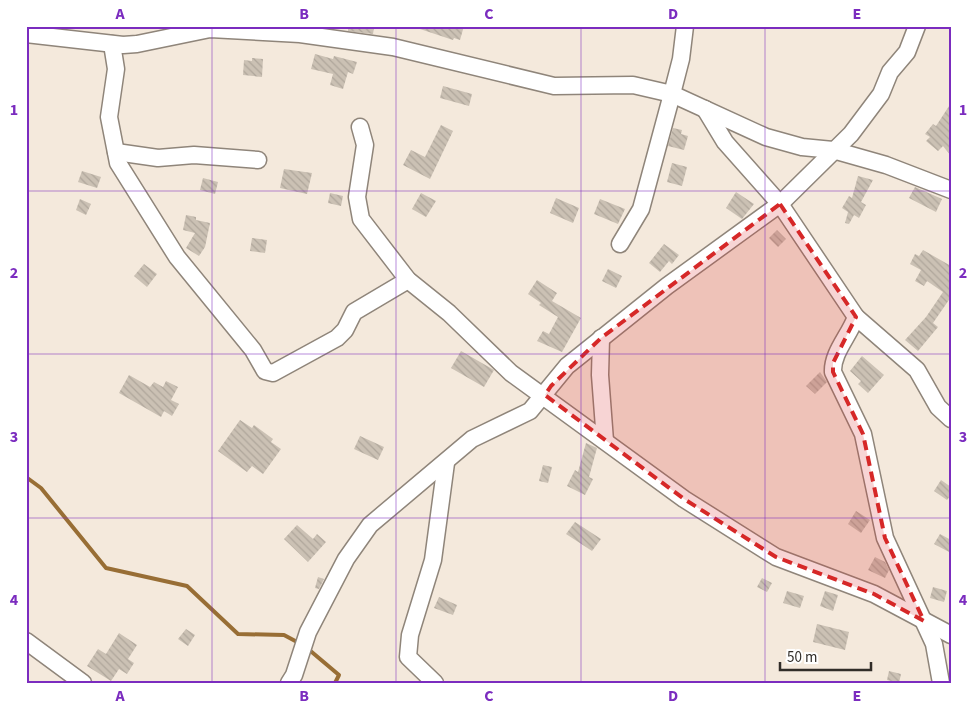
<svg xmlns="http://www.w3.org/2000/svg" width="977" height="709" font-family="'Source Sans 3',sans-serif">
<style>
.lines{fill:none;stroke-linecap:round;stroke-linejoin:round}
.stream{stroke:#986e35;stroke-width:4}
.building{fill:url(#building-back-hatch)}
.minor-casing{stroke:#8f857a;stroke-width:19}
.minor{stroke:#fff;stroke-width:16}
.marked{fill:#d62828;fill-opacity:0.2;stroke:#d62828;stroke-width:4;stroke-dasharray:10 6;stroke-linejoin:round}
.grid{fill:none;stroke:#7b2cbf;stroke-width:1;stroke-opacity:0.55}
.neatline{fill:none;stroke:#7b2cbf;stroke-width:2}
.grid-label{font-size:16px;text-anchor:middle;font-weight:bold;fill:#7b2cbf}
</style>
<defs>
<pattern id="building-back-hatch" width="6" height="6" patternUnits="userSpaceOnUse" patternTransform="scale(1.25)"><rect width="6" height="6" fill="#cbc1b4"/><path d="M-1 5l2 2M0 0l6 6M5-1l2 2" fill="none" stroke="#afa69b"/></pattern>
</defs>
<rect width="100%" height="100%" fill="#f4e9dc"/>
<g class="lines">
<g class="stream">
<path d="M26 477 41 488 106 568 187 586 238 634 284 635 299 643"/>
<path d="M307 648 339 675 335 683"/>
</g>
</g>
<g class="building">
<path d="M348 26H365L374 28 373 34 348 31Z"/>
<path d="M421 26H464L460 40 454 38 453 40 420 29Z"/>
<path d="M315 54 333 59 334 56 357 62 353 74 348 72 343 89 330 85 333 74 311 69Z"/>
<path d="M252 58 263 59 262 77 243 75 244 60 252 61Z"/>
<path d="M443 86 472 94 469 106 440 98Z"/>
<path d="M951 103V156L943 146 938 151 926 141 930 137 925 134 933 124 936 126Z"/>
<path d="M441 125 453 131 430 179 403 165 411 150 425 157Z"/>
<path d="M673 128 682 130 681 134 688 136 684 150 668 146Z"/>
<path d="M672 163 687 167 682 186 667 182Z"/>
<path d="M284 169 312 173 307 194 280 188Z"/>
<path d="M82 171 101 177 97 188 78 182Z"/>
<path d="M858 176 873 180 861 202 866 205 859 218 854 215 849 224 845 223 848 212 842 208 849 196 852 198Z"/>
<path d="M203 178 218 182 215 194 200 190Z"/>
<path d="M915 187 942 199 936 212 909 198Z"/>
<path d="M736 192 754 204 742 219 726 208Z"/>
<path d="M330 193 343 196 341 206 328 203Z"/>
<path d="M421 193 436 201 426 217 412 209Z"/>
<path d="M556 198 579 208 573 223 550 213Z"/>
<path d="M80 199 91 204 86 215 76 210Z"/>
<path d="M600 199 625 209 618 224 594 214Z"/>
<path d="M186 215 196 217V220L210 223 205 247 199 256 186 248 195 233 183 230Z"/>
<path d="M777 230 786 239 778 247 769 238Z"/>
<path d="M252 238 267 240 265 253 250 251Z"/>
<path d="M664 244 679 255 672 264 669 261 660 272 649 263Z"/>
<path d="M923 250 951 266V297L933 323 938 327 918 351 905 340 926 317 943 292 927 281 924 286 915 281 921 270 910 264 915 254 919 256Z"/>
<path d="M144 264 157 274 147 287 134 276Z"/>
<path d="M608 269 622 276 616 288 602 281Z"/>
<path d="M537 280 557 293 552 301 581 318 562 352 537 341 543 331 549 334 558 317 539 305 541 303 528 294Z"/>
<path d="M461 351 494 370 484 387 451 368Z"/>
<path d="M862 356 884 375 868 393 858 384 861 381 850 371Z"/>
<path d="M820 372 827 382 815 394 806 386Z"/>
<path d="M129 375 150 387 154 382 163 387 166 381 178 387 171 400 179 404 172 416 164 411 161 417 119 393Z"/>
<path d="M240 420 252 428 254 425 273 439 271 442 281 449 263 474 252 466 247 472 218 451Z"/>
<path d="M360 436 384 447 378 460 354 449Z"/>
<path d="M586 443 597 448 589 477 593 479 585 495 567 486 575 470 578 472Z"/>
<path d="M543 465 552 467 548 483 539 481Z"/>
<path d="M941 480 951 487V495L947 500 934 491Z"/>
<path d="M856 511 870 520 861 533 848 524Z"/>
<path d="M575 522 601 539 592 551 566 534Z"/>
<path d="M297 525 313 539 317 534 326 542 308 562 284 539Z"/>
<path d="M940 534 951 540V553L934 544Z"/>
<path d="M875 557 885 562 889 570 885 578 868 570Z"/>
<path d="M318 577 324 579 319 589 315 588Z"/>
<path d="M762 578 772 583 767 592 757 587Z"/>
<path d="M933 587 947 591 944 602 930 598Z"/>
<path d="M787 591 804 596 800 608 783 603Z"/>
<path d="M825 591 838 595 833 611 820 606Z"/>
<path d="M439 597 457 605 453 615 434 608Z"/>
<path d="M817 624 849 632 845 650 813 642Z"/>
<path d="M186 629 195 635 188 646 178 639Z"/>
<path d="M119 633 137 645 128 659 134 663 127 674 119 669 111 681 87 666 98 649 106 654Z"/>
<path d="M889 671 901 674 899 683 887 680Z"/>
</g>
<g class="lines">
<defs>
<g id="minor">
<path d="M26 34 123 45 137 44 210 29 300 34 393 47 554 86 633 85 672 94 766 137 802 147 833 150 886 165 951 190"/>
<path d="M112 44 116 69 109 117 118 163 177 257 253 350 265 371 273 373 337 338 345 330 354 312 408 280"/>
<path d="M705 109 725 142 780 204 856 317C849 336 832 353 833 372L863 434 885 538 934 644 941 683"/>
<path d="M360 127 365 145 357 197 361 219 408 280 449 313 511 373 684 499 776 557 874 594 951 635"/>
<path d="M116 152 158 158 194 155 258 160"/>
<path d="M620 244 641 209 672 94 681 59 685 26"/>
<path d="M856 317 917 370 938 407 951 419"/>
<path d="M601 338 600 375 605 441"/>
<path d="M26 641 83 683"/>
<path d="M289 683 294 675 308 632 321 607 346 559 370 525 472 439 530 411 567 366 667 286 780 204 851 134 881 94 890 72 907 52 917 26"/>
<path d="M435 683 408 657 410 635 433 560 446 463"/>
</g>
</defs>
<use href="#minor" class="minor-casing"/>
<use href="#minor" class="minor"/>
</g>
<path class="marked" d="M780 204 856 317 833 363V372L863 434 885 538 924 621 874 594 776 557 684 499 545 395 551 386 601 338Z"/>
<path class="grid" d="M212 26V683M396 26V683M581 26V683M765 26V683M26 191H951M26 354H951M26 518H951"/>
<rect width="977" height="709" fill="none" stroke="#ffffff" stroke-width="55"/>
<path d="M780 662v8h91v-8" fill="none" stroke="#312d28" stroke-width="2.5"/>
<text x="787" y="662" font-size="15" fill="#312d28" stroke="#ffffff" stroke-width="4" paint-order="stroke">50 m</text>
<rect x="28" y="28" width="922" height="654" class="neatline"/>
<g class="grid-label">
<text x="120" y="19">A</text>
<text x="304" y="19">B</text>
<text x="489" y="19">C</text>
<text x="673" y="19">D</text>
<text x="857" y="19">E</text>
<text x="14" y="115">1</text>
<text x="963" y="115">1</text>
<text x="14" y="278">2</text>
<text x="963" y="278">2</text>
<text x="14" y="442">3</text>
<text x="963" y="442">3</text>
<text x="14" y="605">4</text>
<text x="963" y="605">4</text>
<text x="120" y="701">A</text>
<text x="304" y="701">B</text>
<text x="489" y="701">C</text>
<text x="673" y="701">D</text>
<text x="857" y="701">E</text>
</g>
</svg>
